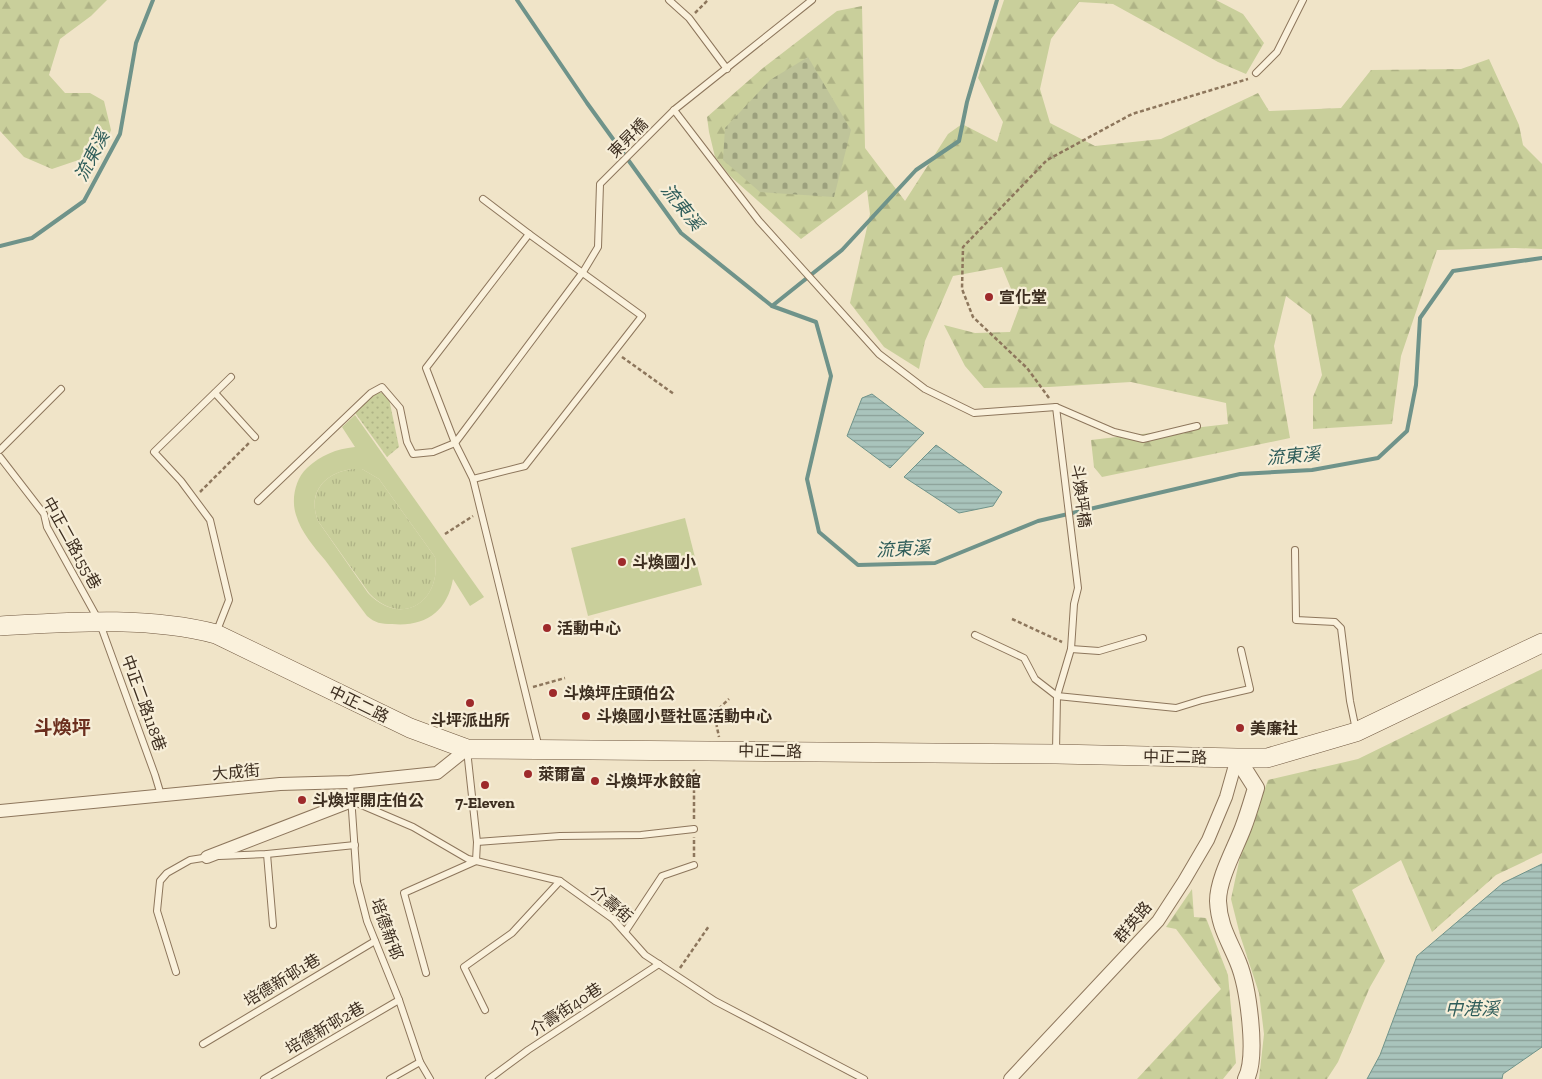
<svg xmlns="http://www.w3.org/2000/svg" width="1542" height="1079" font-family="'Zilla Slab','Noto Sans TC',serif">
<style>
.grass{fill:url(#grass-tufts)}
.forest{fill:url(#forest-firs)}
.cemetery{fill:url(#cemetery-stones)}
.park{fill:url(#park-dots)}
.pitch{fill:#c9cf9b;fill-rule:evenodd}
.water{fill:url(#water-rules);stroke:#6f938a}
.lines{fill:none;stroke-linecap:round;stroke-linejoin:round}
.stream{stroke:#6f938a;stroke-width:4}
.service-casing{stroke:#8d765c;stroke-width:8}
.minor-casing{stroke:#8d765c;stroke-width:14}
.tertiary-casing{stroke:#8d765c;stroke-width:18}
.secondary-casing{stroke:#6f573f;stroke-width:20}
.path{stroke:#8d765c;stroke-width:2.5;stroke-dasharray:4 2.5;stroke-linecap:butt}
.service{stroke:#faf1dc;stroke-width:6}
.minor{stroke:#faf1dc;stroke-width:12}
.tertiary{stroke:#faf1dc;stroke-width:16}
.secondary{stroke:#faf1dc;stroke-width:19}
.poi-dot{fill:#9e2a2b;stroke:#f7eed8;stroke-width:2}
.labels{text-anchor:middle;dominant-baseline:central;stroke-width:4.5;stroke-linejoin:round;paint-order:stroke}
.street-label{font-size:16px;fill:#3d2e20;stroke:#f7eed8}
.poi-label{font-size:16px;font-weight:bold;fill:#3d2e20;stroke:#f7eed8;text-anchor:start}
.water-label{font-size:18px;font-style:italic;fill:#2f5d5a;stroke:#f7eed8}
.quarter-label{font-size:19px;font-weight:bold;fill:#6b2e1e;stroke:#f7eed8}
</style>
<defs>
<pattern id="grass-tufts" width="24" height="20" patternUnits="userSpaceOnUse" patternTransform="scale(1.25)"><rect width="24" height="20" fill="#c9cf9b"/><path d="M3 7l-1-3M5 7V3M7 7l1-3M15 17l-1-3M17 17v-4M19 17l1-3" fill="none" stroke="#aeb285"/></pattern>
<pattern id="forest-firs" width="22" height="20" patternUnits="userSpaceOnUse" patternTransform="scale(1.25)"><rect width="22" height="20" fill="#c9cf9b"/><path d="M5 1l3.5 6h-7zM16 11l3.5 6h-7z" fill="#aeb285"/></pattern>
<pattern id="cemetery-stones" width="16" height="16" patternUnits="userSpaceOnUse" patternTransform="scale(1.25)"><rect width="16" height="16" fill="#bfc49a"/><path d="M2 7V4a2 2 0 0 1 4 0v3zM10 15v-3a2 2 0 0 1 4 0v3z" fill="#9ca07d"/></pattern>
<pattern id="park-dots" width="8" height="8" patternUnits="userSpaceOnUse" patternTransform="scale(1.25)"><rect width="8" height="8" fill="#c9cf9b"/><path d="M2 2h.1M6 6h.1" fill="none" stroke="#aeb285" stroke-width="1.8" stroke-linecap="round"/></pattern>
<pattern id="water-rules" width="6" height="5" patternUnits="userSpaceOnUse" patternTransform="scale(1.25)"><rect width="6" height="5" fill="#a9c4bc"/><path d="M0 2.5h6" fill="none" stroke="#8ba098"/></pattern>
</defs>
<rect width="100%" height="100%" fill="#f0e4c8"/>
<path class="grass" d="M352 469H362L379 479 435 557C442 602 401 628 369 593L318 521C307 493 324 473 352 469Z"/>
<g class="forest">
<path d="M0 0H107L91 16 60 39 49 75 65 93H90L104 101 111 130 102 152 52 169 24 157 0 131Z"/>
<path d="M1004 0H1216L1243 14 1264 43 1246 74 1218 62 1113 4 1079 2 1051 39 1040 89 1050 123 1095 146 1161 139 1258 93 1269 111 1341 108 1371 70 1461 69 1489 59 1519 125 1523 145 1542 164V249L1515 248 1437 250 1401 356 1392 424 1313 429V397L1322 375 1311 315 1286 296 1274 346 1290 438 1102 477 1094 467 1091 440 1228 424 1226 403 1131 382 1049 387 984 388 965 366 944 325 975 333 1010 332 1019 308 1002 267 953 276 925 341 919 369 884 347 850 303 870 214 867 190 801 239 730 176 715 157 709 132 707 117 763 68 837 11 862 6 865 148 905 201 948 134 962 124 997 142 1003 122 978 78Z"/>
<path d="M1542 669V853L1496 875 1432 932 1401 860 1352 890 1385 961 1370 987 1338 1062 1327 1079H1259L1264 1034 1259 993 1240 935 1231 899 1240 857 1268 780 1358 759Z"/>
<path d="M1192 889 1194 917 1206 918 1228 975 1236 1063 1223 1079H1137L1221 989 1176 929 1166 927Z"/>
</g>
<path class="cemetery" d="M808 57 851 130 834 197 760 192 723 160 725 128 770 80Z"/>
<path class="park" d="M377 392 388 394 399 447 387 457 353 410Z"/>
<g class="pitch">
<path d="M355 415 484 597 470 606 453 579C447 612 425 627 392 624 381 624 375 623 367 616 353 597 339 579 325 560 314 547 301 532 296 515 291 500 295 479 307 468 321 455 336 449 355 447L342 427ZM352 469H362L379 479 435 557C442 602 401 628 368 593L318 521C307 493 324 473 352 469Z"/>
<path d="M685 518 702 585 588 616 571 548Z"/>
</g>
<g class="water">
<path d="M872 394 924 433 890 468 847 436 862 398Z"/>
<path d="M936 445 1002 492 993 506 959 513 904 477Z"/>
<path d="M1542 864V1047L1503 1074 1502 1079H1367L1380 1055 1417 956 1503 883Z"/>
</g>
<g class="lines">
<g class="stream">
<path d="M517 0 587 103 681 233 772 306 816 322 831 376 807 479 819 532 858 565 935 563 1038 521 1240 474 1312 470 1378 458 1407 431 1416 385 1420 318 1453 271 1542 258"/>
<path d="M0 246 32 238 84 201 120 134 136 43 153 0"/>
<path d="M772 306 842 250 916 170 959 141 967 102 997 0"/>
</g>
<defs>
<g id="service">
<path d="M669 0 689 18 727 69"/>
<path d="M1256 73 1277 52 1303 0"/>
<path d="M674 110 759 221 879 354 925 389 974 413 1056 407 1114 432 1143 439 1197 426"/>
<path d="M529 234 426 368 455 443 473 479 539 748"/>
<path d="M215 393 255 437"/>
<path d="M1056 407 1078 588 1074 604 1071 649 1057 696 1056 751"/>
<path d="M0 450 61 389"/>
<path d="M0 457 44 514 47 527 99 621 155 775 161 795"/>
<path d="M473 479 525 466 642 316 529 234 483 199"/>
<path d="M258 501 371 393 382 387 400 408 407 442 413 454 433 452 455 443 583 272 598 247 600 184 674 110 812 0"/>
<path d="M1295 550 1296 620 1335 622 1341 628 1350 701 1356 730"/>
<path d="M216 633 229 600 210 520 181 481 154 452 231 377"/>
<path d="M975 635 1024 658 1035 679 1057 696 1176 708 1202 700 1250 689 1241 650"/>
<path d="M1071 649 1099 651 1143 638"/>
<path d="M350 782 357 882 367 921 399 1000 420 1062 430 1079"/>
<path d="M352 801 413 827 468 859 560 881 613 919 645 955 715 1001 864 1079"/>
<path d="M477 842 560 836 641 835 694 829"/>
<path d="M267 854 273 925"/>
<path d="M219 856 267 854 355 845"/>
<path d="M625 932 662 876 694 865"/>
<path d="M176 972 157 911 160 881 167 873 190 860 209 857"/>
<path d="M426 973 404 893 476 861 477 842 467 750"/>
<path d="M485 1010 464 967 512 933 560 881"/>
<path d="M203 1044 375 941"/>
<path d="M264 1079 399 1000"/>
<path d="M390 1079 420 1062"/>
<path d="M489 1079 528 1050 659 964"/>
</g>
<g id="minor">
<path d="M0 811 280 784 350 782 437 773 467 749"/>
<path d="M207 857 352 801"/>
<path d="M1010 1079 1158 921 1184 881 1208 840 1226 797 1237 758"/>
</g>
<path id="tertiary" d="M1237 758 1256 788C1252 801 1248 815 1243 828 1235 849 1218 879 1218 901 1219 926 1229 940 1238 962 1248 986 1258 1056 1246 1079"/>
<path id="secondary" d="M0 626C72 622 146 616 216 634L410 728 467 749 1056 754 1237 758H1267L1356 732 1542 643"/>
</defs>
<use href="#service" class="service-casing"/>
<use href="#minor" class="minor-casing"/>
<use href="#tertiary" class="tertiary-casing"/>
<use href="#secondary" class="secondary-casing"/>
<g class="path">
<path d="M695 13 708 0"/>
<path d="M622 357 674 394"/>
<path d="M1049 398 1027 368 973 317 962 289 963 247 1047 160 1132 114 1248 79"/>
<path d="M200 492 249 443"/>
<path d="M445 534 473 516"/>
<path d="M1012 619 1062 642"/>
<path d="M533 687 565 678"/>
<path d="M692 710 714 713 719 737"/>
<path d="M714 713 729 699"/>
<path d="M694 819V767"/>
<path d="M694 857V837"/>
<path d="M680 968 709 926"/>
</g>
<use href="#service" class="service"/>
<use href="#minor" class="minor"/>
<use href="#tertiary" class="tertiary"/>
<use href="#secondary" class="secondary"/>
</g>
<g class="poi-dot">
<circle cx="989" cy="297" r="5"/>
<circle cx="622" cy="562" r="5"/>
<circle cx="547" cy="628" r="5"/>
<circle cx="553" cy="693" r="5"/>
<circle cx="470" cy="703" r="5"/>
<circle cx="586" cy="716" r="5"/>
<circle cx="1240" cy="728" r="5"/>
<circle cx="528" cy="774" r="5"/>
<circle cx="595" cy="781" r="5"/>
<circle cx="485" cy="785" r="5"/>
<circle cx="302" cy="800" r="5"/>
</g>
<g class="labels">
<g class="street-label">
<text transform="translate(628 138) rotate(-45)">東昇橋</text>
<text transform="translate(1081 496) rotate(83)">斗煥坪橋</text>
<text transform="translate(72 543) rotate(61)">中正二路155巷</text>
<text transform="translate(144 703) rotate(70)">中正二路118巷</text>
<text transform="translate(359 704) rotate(26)">中正二路</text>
<text transform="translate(770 751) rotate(1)">中正二路</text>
<text transform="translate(1175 757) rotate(1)">中正二路</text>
<text transform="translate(236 772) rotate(-5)">大成街</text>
<text transform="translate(612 904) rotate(40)">介壽街</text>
<text transform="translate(1133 922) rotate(-50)">群英路</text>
<text transform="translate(387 929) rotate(70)">培德新邨</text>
<text transform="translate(282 980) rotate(-31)">培德新邨1巷</text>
<text transform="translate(566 1009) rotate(-33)">介壽街40巷</text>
<text transform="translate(325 1028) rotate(-30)">培德新邨2巷</text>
</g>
<g class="poi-label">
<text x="999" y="297">宣化堂</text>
<text x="632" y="562">斗煥國小</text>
<text x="557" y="628">活動中心</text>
<text x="563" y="693">斗煥坪庄頭伯公</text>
<text x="596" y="716">斗煥國小暨社區活動中心</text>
<text x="470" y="720" text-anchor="middle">斗坪派出所</text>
<text x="1250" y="728">美廉社</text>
<text x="538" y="774">萊爾富</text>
<text x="605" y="781">斗煥坪水餃館</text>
<text x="312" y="800">斗煥坪開庄伯公</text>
<text x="485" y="802" text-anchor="middle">7-Eleven</text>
</g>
<g class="water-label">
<text transform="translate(92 156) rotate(-63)">流東溪</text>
<text transform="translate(682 207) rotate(51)">流東溪</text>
<text transform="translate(1293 456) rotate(-5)">流東溪</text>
<text transform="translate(903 549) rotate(-3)">流東溪</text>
<text x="1472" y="1009">中港溪</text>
</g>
<g class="quarter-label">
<text x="62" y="727">斗煥坪</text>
</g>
</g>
</svg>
